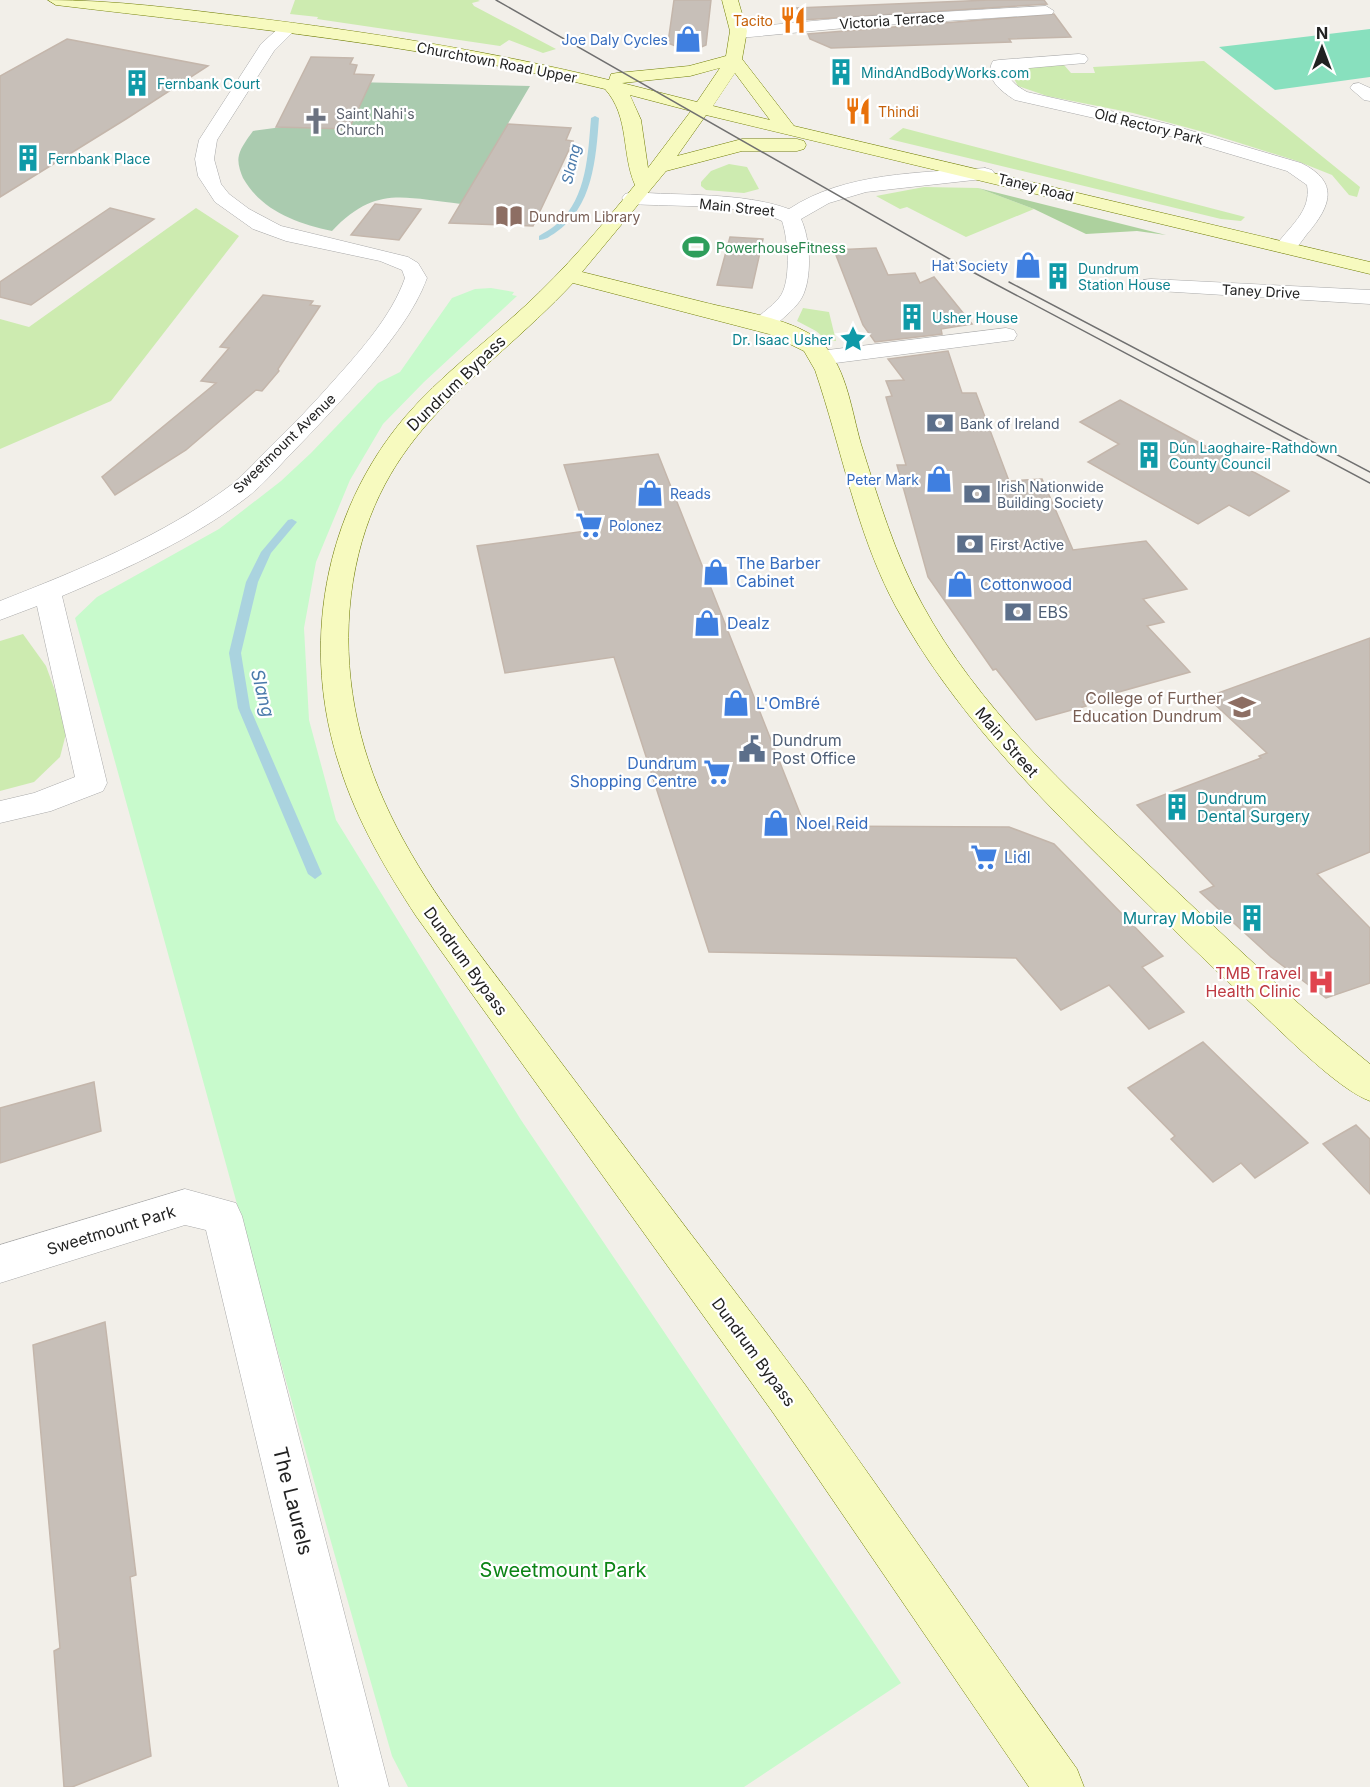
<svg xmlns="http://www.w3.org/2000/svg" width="1370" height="1787" font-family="Inter,sans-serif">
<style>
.grass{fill:#cdebb0}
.forest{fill:#add19e}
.cemetery{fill:#aacbaf}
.park{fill:#c8facc}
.pitch{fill:#88e0be}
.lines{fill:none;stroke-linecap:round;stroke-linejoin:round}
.stream{fill:#aad3df;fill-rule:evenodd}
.building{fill:#c7bfb8;stroke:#c4b6ab;stroke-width:1.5}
.street-casing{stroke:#a9a9a9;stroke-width:1}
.secondary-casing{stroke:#707d05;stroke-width:1}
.street{fill:#fff;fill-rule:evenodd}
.secondary{fill:#f7fabf;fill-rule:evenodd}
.tram{stroke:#707070;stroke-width:1.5}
.labels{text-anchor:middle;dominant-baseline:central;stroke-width:4.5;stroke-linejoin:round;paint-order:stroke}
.far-food-label{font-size:14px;fill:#c56008;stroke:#fff;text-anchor:end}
.far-street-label{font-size:14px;fill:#222;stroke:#fff}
.far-shop-label{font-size:14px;fill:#366cbe;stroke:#fff;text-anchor:end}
.far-culture-label{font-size:14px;fill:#0d838f;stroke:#fff;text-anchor:start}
.far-worship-label{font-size:14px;fill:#5b616d;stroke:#fff;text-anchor:start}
.far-education-label{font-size:14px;fill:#785e54;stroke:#fff;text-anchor:start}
.far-leisure-label{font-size:14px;fill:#27864d;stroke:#fff;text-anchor:start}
.far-service-label{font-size:14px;fill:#4e5e75;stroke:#fff;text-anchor:start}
.far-water-label{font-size:15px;font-style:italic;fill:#4a7aab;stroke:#fff}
.street-label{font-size:16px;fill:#222;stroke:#fff}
.shop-label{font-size:16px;fill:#366cbe;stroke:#fff;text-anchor:start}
.service-label{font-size:16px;fill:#4e5e75;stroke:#fff;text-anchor:start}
.education-label{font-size:16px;fill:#785e54;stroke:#fff;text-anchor:end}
.culture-label{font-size:16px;fill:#0d838f;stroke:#fff;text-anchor:start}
.health-label{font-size:16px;fill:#be3a42;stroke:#fff;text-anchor:end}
.water-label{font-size:18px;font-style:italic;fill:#4a7aab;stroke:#fff}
.near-street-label{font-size:20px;fill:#222;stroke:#fff}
.near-park-label{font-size:20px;fill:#0c8416;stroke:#fff}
</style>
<rect width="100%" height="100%" fill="#f2efe9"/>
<g class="grass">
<path d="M295 0H478L480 1 472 3 474 6 556 49 543 53 509 40 500 46 317 19 318 17 290 14Z"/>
<path d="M1204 61 1360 187 1357 197 1349 195 1332 175 1297 161 1211 134 1133 113 1047 96 1018 86 1008 68 1064 65 1071 73H1095L1093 67Z"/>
<path d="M903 128 1245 217 1241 221 1221 219 889 139Z"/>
<path d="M729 164 747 167 759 189 744 193 706 190 701 186V182L711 171Z"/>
<path d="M924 187 978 188 1034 209 966 237 907 207 900 209 876 196Z"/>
<path d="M196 208 239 236 111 401 0 449V319L29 327Z"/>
<path d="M803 308 829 312 836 341H828L816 331 797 321Z"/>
<path d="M23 634 46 666 68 726 60 757 34 782 0 791V641Z"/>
</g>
<path class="forest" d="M978 188 1166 235 1137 231 1086 234 1034 209Z"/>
<path class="cemetery" d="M306 81 530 86 461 204C403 198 376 185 332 231 296 223 262 211 243 178 240 171 237 162 239 155 241 147 248 138 253 131L282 127Z"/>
<path class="park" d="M491 288 514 292 512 295 517 296 424 382 383 424 350 480 316 562 304 628 309 720 336 820 521 1120 901 1683 744 1787H408L392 1756C283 1378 181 997 75 618L97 597 219 529 281 481 311 453 378 383 400 372 452 298 475 289Z"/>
<path class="pitch" d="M1370 29V77L1275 90 1219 47Z"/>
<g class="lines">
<g class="stream">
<path d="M595 116 599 118C596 158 593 208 555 233 550 236 546 240 539 240V236C545 232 553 228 558 223 587 198 588 153 591 118Z"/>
<path d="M292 519 297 522 271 553 258 582 241 653 250 708 322 874 315 879 308 874 238 708 229 653 246 582 261 552 288 520Z"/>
</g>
</g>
<g class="building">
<path d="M674 0H711L706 45 690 52 668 43Z"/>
<path d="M990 0H1044L1047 4 802 20 797 8Z"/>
<path d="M1054 14 1071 37 1009 39 1011 42 831 48 810 39 808 34Z"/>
<path d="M67 39 208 66 126 119 0 197V76Z"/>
<path d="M311 57 353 58 350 64 357 65 354 74 374 75 349 129 276 127Z"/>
<path d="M508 124 571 128 566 140 573 141 533 226 449 223Z"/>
<path d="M375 204 421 209 399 240 351 235Z"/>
<path d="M110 208 154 219 31 305 0 297V282Z"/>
<path d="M730 237 763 239 752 288 717 285Z"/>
<path d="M876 248 888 275 915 273 920 283 934 277 972 324 941 329 942 334 875 342 863 325 834 250Z"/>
<path d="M263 295 313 301 310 305 320 306 278 369 279 371 262 391 256 390 186 450 115 495 102 477 216 383 201 381 229 348 220 347Z"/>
<path d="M948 351 962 393H976L1009 481 1042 479 1073 550 1146 541 1187 589 1143 599 1164 622 1147 626 1190 672 1083 702 1086 706 1036 720 996 669 993 670 928 577 897 465H906L886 397 892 396 886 381 904 380 888 359Z"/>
<path d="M1120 400 1209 448 1289 491 1249 516 1229 505 1198 524 1088 462 1119 444 1080 422Z"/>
<path d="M658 454 805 826 1009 827 1054 844 1163 956 1142 967 1184 1012 1149 1029 1109 985 1061 1010 1016 958 709 952 614 657 505 673 477 546 586 531 564 465Z"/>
<path d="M1370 638V852L1317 874 1370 928V983L1326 998 1271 957 1200 892 1214 886 1137 805 1261 758 1259 756 1267 753 1207 697Z"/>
<path d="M1203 1042 1236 1074 1308 1143 1255 1178 1241 1163 1213 1182 1171 1139 1175 1136 1128 1088Z"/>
<path d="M94 1082 101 1131 0 1163V1108Z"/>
<path d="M1356 1125 1370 1139V1194L1323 1144Z"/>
<path d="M105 1322 136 1575 130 1577 151 1756 72 1787H64L54 1651 60 1648 33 1345Z"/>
</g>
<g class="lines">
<defs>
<g id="street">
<path d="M1046 6 1054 11 1052 14 855 27 739 38 731 33 739 28 855 17Z"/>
<path d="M289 23 297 28 274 51 217 140 214 159 221 184 229 194 249 209 281 226 408 257 418 263 427 278C415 311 390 342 368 369 342 401 314 430 285 460 274 472 263 484 250 495 195 538 126 569 62 596L107 783 103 791 51 811 0 823V801L34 793 75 777 37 606 0 620V601C79 570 163 536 231 485 245 474 257 460 270 447 293 425 315 402 336 378 362 349 392 315 405 278L402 270 380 261 286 241 253 229 215 202 198 176 195 159 199 140 261 44 283 24Z"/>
<path d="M1079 54 1085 55 1088 59 1085 63 1007 70C1009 81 1017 86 1027 92L1168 124 1301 163C1340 182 1331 206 1307 234 1303 239 1297 249 1291 252 1287 254 1282 253 1278 251L1275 247C1288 227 1312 212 1307 185L1287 171 1156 132 1015 100C1002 92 983 78 993 61L999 60Z"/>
<path d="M1359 83 1370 88V101L1364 100 1350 88 1353 84Z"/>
<path d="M985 168 992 170 995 174 992 178 866 192 829 203 801 219C810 238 812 273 804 293 800 304 789 313 780 321 771 328 767 332 755 329L752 324C759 314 771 308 779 298 792 283 788 238 782 221 743 203 675 207 632 204L625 202 622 198 625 194 632 192C681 196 742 192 789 209 845 172 920 173 985 168Z"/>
<path d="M1151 279 1370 290V304L1143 290 1140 285 1143 280Z"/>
<path d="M1006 328 1014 330 1017 335 1014 340 820 365 812 363 809 358 812 353 820 351Z"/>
<path d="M185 1189 236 1203 242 1216 389 1787H339L206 1230 185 1225 0 1283V1245Z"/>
</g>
<path id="secondary" d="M48 0C115 0 181 9 247 17 369 32 490 51 609 80L611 74 617 73 689 66 726 56 730 31 722 0H738L747 31 742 59 794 126 1370 262V274L706 115 677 156 742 139H797L804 141 806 145 804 149 797 151H742L666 171 582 272C622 282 663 292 703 302 737 311 800 319 824 345 847 370 852 413 861 444 878 498 895 555 922 604 978 707 1066 787 1150 866 1222 934 1293 1002 1370 1064V1101C1337 1089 1281 1031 1254 1006 1206 962 1160 916 1114 871 1032 790 952 709 896 607 856 533 842 449 815 370L804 351 769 334 573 283C479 383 378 430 353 581 341 656 353 732 384 801 416 873 465 935 512 997 559 1060 606 1122 653 1184 704 1252 756 1318 806 1386 897 1513 986 1642 1077 1769L1084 1787H1029L774 1414 416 916C386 870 357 821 340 767 300 647 323 514 405 417 440 376 485 343 525 306 565 269 601 227 635 185 621 153 630 117 605 89 425 45 240 27 56 5ZM720 68 697 102 622 83 690 76ZM735 73 770 120 713 106ZM630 95 691 111 648 168 641 120Z"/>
</defs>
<use href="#street" class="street-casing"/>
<use href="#secondary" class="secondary-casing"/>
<use href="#street" class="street"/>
<use href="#secondary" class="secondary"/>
<g class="tram">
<path d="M496 0 967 269 1370 483"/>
<path d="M1009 282 1370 472"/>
</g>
</g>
<defs>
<symbol id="restaurant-bare" viewBox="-9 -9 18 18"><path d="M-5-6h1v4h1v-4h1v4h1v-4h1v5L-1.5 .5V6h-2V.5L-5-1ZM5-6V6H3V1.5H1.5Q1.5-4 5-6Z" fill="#e8710a" stroke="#fff" stroke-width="2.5" paint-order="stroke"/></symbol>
<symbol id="shop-bare" viewBox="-9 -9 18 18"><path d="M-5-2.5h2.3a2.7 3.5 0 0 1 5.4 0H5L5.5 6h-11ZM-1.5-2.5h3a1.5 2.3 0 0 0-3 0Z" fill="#3f7fe0" stroke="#fff" stroke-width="2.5" paint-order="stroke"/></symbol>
<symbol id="building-bare" viewBox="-9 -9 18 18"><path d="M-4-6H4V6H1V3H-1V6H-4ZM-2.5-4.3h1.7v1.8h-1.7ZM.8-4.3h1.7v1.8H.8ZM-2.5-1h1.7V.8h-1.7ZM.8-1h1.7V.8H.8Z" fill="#0f9aa8" stroke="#fff" stroke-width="2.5" paint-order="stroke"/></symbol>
<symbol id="church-bare" viewBox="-9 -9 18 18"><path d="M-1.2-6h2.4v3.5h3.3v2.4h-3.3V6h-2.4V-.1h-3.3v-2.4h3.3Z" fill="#6b7280" stroke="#fff" stroke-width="2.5" paint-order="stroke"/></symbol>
<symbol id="library-bare" viewBox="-9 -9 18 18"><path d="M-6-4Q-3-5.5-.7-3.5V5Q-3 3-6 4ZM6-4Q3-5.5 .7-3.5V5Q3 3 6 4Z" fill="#8d6e63" stroke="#fff" stroke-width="2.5" paint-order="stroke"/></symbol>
<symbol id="stadium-bare" viewBox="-9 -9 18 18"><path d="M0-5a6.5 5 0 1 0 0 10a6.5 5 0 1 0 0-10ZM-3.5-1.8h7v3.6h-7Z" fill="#2e9e5b" stroke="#fff" stroke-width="2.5" paint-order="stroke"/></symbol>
<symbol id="sight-bare" viewBox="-9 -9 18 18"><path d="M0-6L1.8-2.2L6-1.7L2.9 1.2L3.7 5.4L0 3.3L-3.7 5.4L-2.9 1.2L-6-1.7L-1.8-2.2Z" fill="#0f9aa8" stroke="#fff" stroke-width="2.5" paint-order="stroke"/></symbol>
<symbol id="bank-bare" viewBox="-9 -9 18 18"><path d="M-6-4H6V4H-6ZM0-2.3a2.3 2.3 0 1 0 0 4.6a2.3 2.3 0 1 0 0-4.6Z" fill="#5c6f8a" stroke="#fff" stroke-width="2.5" paint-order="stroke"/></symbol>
<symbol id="supermarket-bare" viewBox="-9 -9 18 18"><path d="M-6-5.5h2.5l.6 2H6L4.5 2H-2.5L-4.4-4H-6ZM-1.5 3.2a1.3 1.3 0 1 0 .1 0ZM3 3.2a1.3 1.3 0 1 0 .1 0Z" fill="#3f7fe0" stroke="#fff" stroke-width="2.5" paint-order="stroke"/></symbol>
<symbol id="university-bare" viewBox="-9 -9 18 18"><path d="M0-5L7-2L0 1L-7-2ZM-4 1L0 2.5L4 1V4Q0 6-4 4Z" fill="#8d6e63" stroke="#fff" stroke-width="2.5" paint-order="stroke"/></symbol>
<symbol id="civic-bare" viewBox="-9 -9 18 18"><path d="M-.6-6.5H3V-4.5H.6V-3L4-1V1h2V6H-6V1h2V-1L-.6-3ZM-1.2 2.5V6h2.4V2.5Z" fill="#5c6f8a" stroke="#fff" stroke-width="2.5" paint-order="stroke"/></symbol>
<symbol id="hospital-bare" viewBox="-9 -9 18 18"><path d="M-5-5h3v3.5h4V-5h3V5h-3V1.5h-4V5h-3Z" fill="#e0444e" stroke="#fff" stroke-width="2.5" paint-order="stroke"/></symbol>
</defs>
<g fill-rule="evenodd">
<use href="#restaurant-bare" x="774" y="1" width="38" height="38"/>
<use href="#shop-bare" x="669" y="20" width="38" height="38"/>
<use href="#building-bare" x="822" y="53" width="38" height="38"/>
<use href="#building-bare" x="118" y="64" width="38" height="38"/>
<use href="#restaurant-bare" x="839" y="92" width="38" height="38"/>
<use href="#church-bare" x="297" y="102" width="38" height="38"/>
<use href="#building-bare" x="9" y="139" width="38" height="38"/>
<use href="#library-bare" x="490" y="197" width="38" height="38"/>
<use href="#stadium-bare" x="677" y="228" width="38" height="38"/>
<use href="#shop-bare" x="1009" y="246" width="38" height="38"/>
<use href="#building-bare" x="1039" y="257" width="38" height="38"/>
<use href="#building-bare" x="893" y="298" width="38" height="38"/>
<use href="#sight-bare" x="834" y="320" width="38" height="38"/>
<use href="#bank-bare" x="921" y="404" width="38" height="38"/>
<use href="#building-bare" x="1130" y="436" width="38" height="38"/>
<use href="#shop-bare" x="920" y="460" width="38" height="38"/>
<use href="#shop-bare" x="631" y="474" width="38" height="38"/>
<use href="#bank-bare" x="958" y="475" width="38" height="38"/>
<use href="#supermarket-bare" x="570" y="506" width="38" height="38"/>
<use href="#bank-bare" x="951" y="525" width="38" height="38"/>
<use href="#shop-bare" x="697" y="553" width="38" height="38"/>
<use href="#shop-bare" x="941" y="565" width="38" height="38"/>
<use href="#bank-bare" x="999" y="593" width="38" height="38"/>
<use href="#shop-bare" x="688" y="604" width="38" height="38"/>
<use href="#shop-bare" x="717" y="684" width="38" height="38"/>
<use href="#university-bare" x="1223" y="688" width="38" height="38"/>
<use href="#civic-bare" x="733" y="730" width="38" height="38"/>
<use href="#supermarket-bare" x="698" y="753" width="38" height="38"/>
<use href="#building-bare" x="1158" y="788" width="38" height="38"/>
<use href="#shop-bare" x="757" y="804" width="38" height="38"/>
<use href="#supermarket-bare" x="965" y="838" width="38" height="38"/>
<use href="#building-bare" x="1233" y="899" width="38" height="38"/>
<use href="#hospital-bare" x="1302" y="963" width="38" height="38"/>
</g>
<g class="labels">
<g class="far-food-label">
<text x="773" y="20">Tacito</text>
<text x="878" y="111" text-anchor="start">Thindi</text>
</g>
<g class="far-street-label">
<text transform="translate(892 20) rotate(-4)">Victoria Terrace</text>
<text transform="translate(497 62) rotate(11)">Churchtown Road Upper</text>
<text transform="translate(1149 126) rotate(14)">Old Rectory Park</text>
<text transform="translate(1036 187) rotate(14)">Taney Road</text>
<text transform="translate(737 207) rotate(6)">Main Street</text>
<text transform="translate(1261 291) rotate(3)">Taney Drive</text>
<text transform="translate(284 443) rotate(-44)">Sweetmount Avenue</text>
</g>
<g class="far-shop-label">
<text x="668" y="39">Joe Daly Cycles</text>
<text x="1008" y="265">Hat Society</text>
<text x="919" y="479">Peter Mark</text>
<text x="670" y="493" text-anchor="start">Reads</text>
<text x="609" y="525" text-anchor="start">Polonez</text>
</g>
<g class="far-culture-label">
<text x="861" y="72">MindAndBodyWorks.com</text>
<text x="157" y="83">Fernbank Court</text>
<text x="48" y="158">Fernbank Place</text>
<text x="1078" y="268">Dundrum<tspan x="1078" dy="16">Station House</tspan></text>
<text x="932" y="317">Usher House</text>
<text x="833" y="339" text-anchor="end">Dr. Isaac Usher</text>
<text x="1169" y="447">Dún Laoghaire-Rathdown<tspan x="1169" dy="16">County Council</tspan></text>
</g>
<g class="far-worship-label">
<text x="336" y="113">Saint Nahi's<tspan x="336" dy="16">Church</tspan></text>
</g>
<g class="far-education-label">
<text x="529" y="216">Dundrum Library</text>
</g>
<g class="far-leisure-label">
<text x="716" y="247">PowerhouseFitness</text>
</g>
<g class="far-service-label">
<text x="960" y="423">Bank of Ireland</text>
<text x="997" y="486">Irish Nationwide<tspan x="997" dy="16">Building Society</tspan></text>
<text x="990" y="544">First Active</text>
</g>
<g class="far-water-label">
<text transform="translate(571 164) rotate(-77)">Slang</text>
</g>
<g class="street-label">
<text transform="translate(456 383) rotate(-44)">Dundrum Bypass</text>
<text transform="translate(1007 742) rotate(49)">Main Street</text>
<text transform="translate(466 961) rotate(54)">Dundrum Bypass</text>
<text transform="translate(111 1230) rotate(-17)">Sweetmount Park</text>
<text transform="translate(754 1352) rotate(54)">Dundrum Bypass</text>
</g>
<g class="shop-label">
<text x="736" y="563">The Barber<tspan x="736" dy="18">Cabinet</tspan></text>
<text x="980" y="584">Cottonwood</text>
<text x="727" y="623">Dealz</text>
<text x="756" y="703">L'OmBré</text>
<text x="697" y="763" text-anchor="end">Dundrum<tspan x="697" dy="18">Shopping Centre</tspan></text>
<text x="796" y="823">Noel Reid</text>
<text x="1004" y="857">Lidl</text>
</g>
<g class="service-label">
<text x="1038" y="612">EBS</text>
<text x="772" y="740">Dundrum<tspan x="772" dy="18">Post Office</tspan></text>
</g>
<g class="education-label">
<text x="1222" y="698">College of Further<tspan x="1222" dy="18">Education Dundrum</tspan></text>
</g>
<g class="culture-label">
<text x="1197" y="798">Dundrum<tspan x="1197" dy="18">Dental Surgery</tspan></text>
<text x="1232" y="918" text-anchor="end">Murray Mobile</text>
</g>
<g class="health-label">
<text x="1301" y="973">TMB Travel<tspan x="1301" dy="18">Health Clinic</tspan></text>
</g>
<g class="water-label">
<text transform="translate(263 693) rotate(76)">Slang</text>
</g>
<g class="near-street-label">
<text transform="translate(293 1501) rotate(76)">The Laurels</text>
</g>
<g class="near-park-label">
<text x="563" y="1570">Sweetmount Park</text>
</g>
</g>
<g transform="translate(1322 48)" stroke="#ffffff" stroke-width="4.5" paint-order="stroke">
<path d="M0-4.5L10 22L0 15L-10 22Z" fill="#222222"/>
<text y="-9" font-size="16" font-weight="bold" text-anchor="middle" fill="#222222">N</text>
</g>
</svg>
